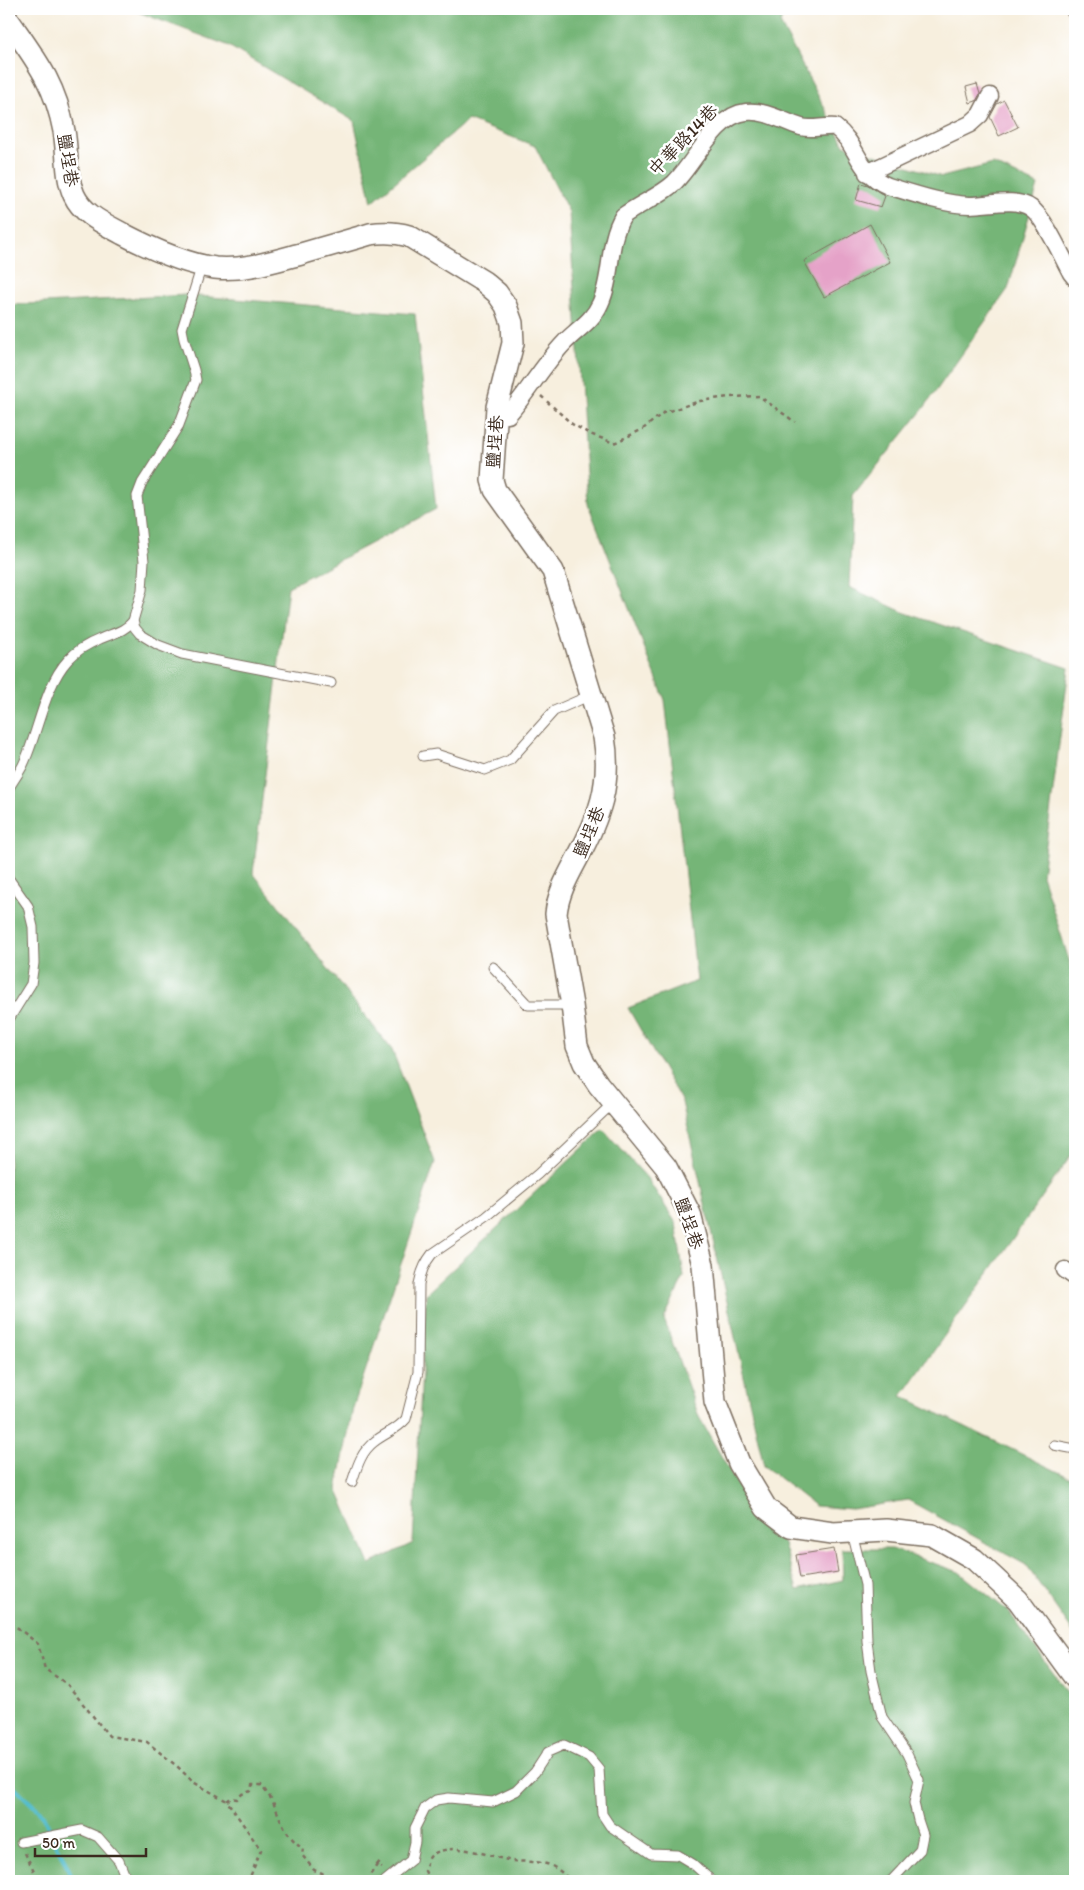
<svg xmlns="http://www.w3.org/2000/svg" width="1084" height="1890" font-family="Itim,'LXGW WenKai TC',sans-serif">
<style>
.forest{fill:#74b577;stroke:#58704a}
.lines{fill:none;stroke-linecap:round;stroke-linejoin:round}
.stream{stroke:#53bdcf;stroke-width:4.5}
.building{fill:#e5a2c8}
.service-casing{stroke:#7d6f61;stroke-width:11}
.minor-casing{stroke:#7d6f61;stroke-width:19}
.tertiary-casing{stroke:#7d6f61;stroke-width:24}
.path{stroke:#7d6f61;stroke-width:2.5;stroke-dasharray:4 4;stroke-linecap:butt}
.service{stroke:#fff;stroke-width:9}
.minor{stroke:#fff;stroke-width:16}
.tertiary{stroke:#fff;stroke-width:21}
.labels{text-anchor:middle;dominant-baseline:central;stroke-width:5;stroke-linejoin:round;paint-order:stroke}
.street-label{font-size:18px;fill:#3b2a1e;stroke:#fff}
</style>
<rect width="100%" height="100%" fill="#fff"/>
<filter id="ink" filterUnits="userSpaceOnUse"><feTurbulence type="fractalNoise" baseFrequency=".02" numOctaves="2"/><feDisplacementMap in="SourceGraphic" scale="10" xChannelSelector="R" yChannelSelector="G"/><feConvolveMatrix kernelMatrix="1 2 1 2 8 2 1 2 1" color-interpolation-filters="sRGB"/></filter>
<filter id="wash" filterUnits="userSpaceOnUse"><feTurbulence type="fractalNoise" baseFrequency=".0096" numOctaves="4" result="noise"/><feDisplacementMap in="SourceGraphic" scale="20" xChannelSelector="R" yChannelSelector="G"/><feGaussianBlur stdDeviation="1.12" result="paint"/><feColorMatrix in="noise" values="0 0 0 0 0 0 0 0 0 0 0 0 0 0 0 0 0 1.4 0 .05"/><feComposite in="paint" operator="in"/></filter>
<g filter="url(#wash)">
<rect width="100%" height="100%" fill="#f7efde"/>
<g class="forest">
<path d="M130 9H785L780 23 844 145 942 177 993 164 1038 185 1008 289 924 408 853 496 849 587 903 612 1069 668 1042 875 1075 979V1150L902 1396 1075 1480V1635L1026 1565 908 1500 852 1509 815 1506 764 1466 682 1102 628 1008 697 981 665 700 588 504 569 212 535 146 468 120 372 202 354 121 227 45Z"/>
<path d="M186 295 415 314 436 509 288 587 253 873 392 1050 435 1162 353 1408 337 1489 370 1564 413 1543 426 1294 603 1129 647 1178 676 1223 684 1277 664 1319 699 1417 757 1519 784 1544 797 1590 843 1580 842 1549H892L959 1572 1009 1612 1075 1703V1881H9V305Z"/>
</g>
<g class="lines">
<path class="stream" d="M9 1782 42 1814 74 1881"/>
</g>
<g id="blocks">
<g class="building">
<path d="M977 84 980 94 976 101 970 103 966 87Z"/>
<path d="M1004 100 1018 127 999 136 990 117 997 104Z"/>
<path d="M861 183 868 185 885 196 881 207 856 200Z"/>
<path d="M870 224 890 262 824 297 804 261Z"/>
<path d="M834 1549 838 1572 800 1578 796 1555Z"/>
</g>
</g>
</g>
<g filter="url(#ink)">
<use href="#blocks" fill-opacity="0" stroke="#7d6f61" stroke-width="1"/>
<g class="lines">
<defs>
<g id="service">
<path d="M202 265 182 329 184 339 194 370 196 380 179 425 142 483 137 496 144 561 142 590 133 621 135 628 140 634 158 645 182 654 331 683"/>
<path d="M423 756 436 754 485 770 510 760 554 711 591 695"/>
<path d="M9 788C13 781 19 773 23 765 38 734 44 686 68 660 76 651 90 643 100 639 113 633 124 632 133 621"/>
<path d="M9 879 28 906 33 927 34 963 31 984 9 1019"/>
<path d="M493 967 528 1005H572"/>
<path d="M1054 1445 1075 1449"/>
<path d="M352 1482C357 1467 361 1452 374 1442 385 1433 397 1430 406 1419L418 1372 419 1284C421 1272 424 1264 432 1254L486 1217 538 1174 613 1103"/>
<path d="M852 1532 865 1585 867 1641 871 1671 882 1717 907 1754 919 1780 914 1803 918 1820 923 1835 920 1850 891 1881"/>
<path d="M21 1842 82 1830 98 1837 119 1861 127 1881"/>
<path d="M385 1881 411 1860 415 1842V1828L425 1808 436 1800 449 1798 493 1802 516 1791 535 1772 548 1752 564 1745 589 1757 599 1769 602 1814 610 1826 651 1854 678 1855 693 1864 712 1881"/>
</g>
<g id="minor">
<path d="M1074 9 1075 11"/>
<path d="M867 173 970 124 980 115 990 96"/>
<path d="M497 407 502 415H508C528 392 543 365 564 343 577 329 592 322 600 304 613 277 607 242 623 216 639 204 660 196 674 183 695 163 715 115 746 112 766 110 782 121 801 127 811 130 823 126 835 127 859 145 856 172 888 186 911 193 947 205 970 205 989 205 1015 197 1031 208 1045 218 1062 257 1071 273L1075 278"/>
<path d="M1065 1270 1075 1277"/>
</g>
<path id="tertiary" d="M9 21C36 60 55 83 64 131 68 152 65 175 74 195 83 215 105 224 123 234 150 248 185 264 215 268 244 271 273 261 301 254 324 247 347 241 370 234 384 232 395 232 409 236L484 282 497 293 506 306 512 323 513 343 497 407 492 480 495 490 553 571 604 737C612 783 599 818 578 857 568 876 558 893 556 914L572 1005 577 1046 584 1063 598 1084 666 1167 690 1214 703 1265 715 1402 739 1463 766 1508 791 1527 833 1533 886 1530 932 1535 974 1559 1018 1600 1075 1678"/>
</defs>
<use href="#service" class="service-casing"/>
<use href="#minor" class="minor-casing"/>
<use href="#tertiary" class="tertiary-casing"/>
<g class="path">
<path d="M541 396 572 424 590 434 614 443 643 429 663 413 700 401 728 397 759 396 795 422"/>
<path d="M9 1625 18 1628 38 1644 45 1669 67 1684 109 1736 147 1742 179 1768 193 1782 227 1801 261 1850 250 1877 252 1881"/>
<path d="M227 1801 231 1798 237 1799 242 1794 251 1791 252 1785H261C265 1791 270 1796 273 1802 281 1820 286 1837 303 1848L302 1855 314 1870 322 1873 329 1878 341 1877 353 1881"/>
<path d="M25 1853 39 1881"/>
<path d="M377 1865 381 1860"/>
<path d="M366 1881 377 1865 382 1868"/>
<path d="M430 1881 425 1871C427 1865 427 1858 433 1854 457 1841 490 1857 513 1861 525 1862 542 1861 552 1866 559 1870 566 1875 569 1881"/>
</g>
<use href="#service" class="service"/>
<use href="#minor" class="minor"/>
<use href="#tertiary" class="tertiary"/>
</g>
</g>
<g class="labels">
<g class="street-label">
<text transform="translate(683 140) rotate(-46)">中華路14巷</text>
<text transform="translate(68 160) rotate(81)">鹽埕巷</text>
<text transform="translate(495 442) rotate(-86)">鹽埕巷</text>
<text transform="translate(589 832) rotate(-67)">鹽埕巷</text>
<text transform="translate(689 1223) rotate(71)">鹽埕巷</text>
</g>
</g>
<rect width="1084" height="1890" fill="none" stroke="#fff" stroke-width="30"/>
<path d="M35 1848v8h111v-8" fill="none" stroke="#3b2a1e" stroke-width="2.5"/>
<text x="42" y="1848" font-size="15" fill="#3b2a1e" stroke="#ffffff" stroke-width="4" paint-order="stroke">50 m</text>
</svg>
